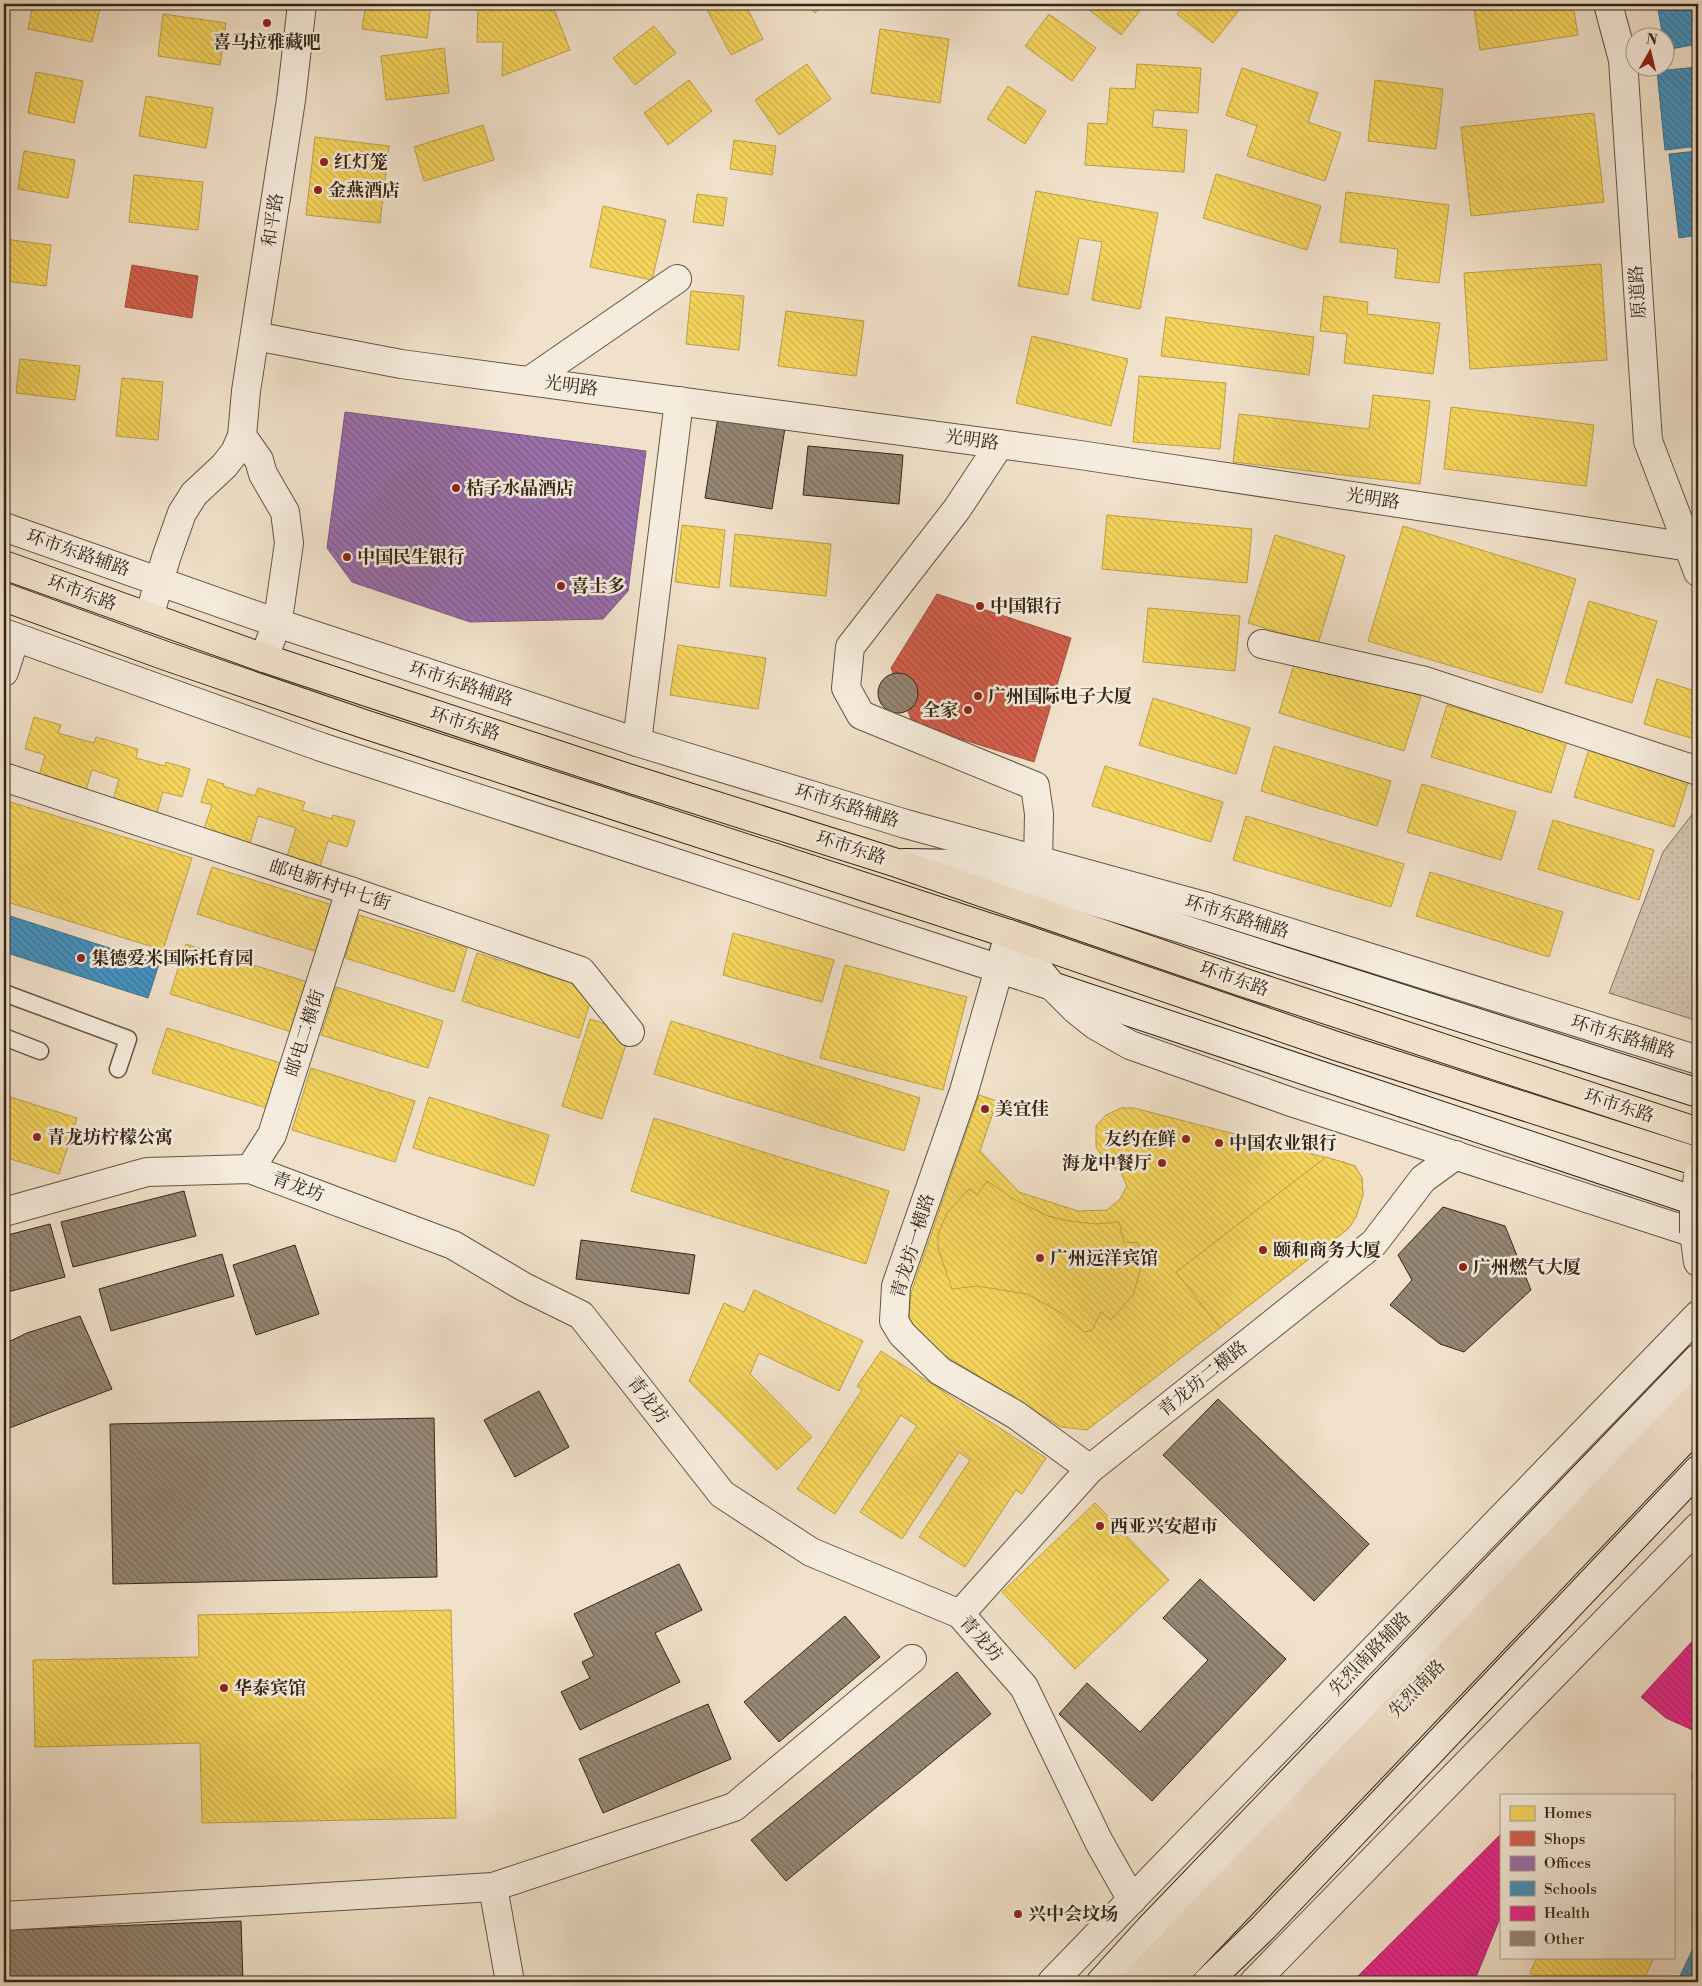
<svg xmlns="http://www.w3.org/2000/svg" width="1702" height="1986" font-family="'Libre Bodoni','Noto Serif SC',serif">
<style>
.park{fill:url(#park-dots);stroke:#827462}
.homes{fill:url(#homes-back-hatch);stroke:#bca048}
.shops{fill:url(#shops-back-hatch);stroke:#a54f3d}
.offices{fill:url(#offices-back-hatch);stroke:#7b5a7f}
.schools{fill:url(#schools-back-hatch);stroke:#3e7290}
.health{fill:url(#health-back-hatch);stroke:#b12868}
.building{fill:url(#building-back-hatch);stroke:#342618}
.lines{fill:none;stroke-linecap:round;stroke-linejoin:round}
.lane-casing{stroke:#635544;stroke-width:19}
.street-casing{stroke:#635544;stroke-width:30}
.secondary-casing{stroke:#342618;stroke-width:30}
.primary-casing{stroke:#342618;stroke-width:30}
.highway-casing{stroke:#342618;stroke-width:30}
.lane{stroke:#f6ecdd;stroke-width:16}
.street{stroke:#f6ecdd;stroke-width:28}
.secondary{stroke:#f6ecdd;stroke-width:28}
.primary{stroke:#f1e1ca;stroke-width:28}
.highway{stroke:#f1e1ca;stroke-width:28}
.street-bridge-casing{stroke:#635544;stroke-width:30;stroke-linecap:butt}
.secondary-bridge-casing{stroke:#342618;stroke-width:30;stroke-linecap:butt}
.street-bridge{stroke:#f6ecdd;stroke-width:28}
.secondary-bridge{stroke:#f6ecdd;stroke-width:28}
.poi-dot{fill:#8f2418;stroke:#f6ecdd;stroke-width:2}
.labels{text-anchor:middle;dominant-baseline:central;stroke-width:5;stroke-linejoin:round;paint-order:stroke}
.poi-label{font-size:18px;font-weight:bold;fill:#342618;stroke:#f6ecdd;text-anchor:start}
.street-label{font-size:18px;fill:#342618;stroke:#f6ecdd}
</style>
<defs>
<pattern id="park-dots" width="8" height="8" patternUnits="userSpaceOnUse" patternTransform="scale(1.25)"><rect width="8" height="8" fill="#d1c1ac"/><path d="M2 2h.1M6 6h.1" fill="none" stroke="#b4a693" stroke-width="1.8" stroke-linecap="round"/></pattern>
<pattern id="homes-back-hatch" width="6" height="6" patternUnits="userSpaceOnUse" patternTransform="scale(1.25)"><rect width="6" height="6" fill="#f6d55c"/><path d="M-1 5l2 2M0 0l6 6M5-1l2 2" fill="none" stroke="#d4b74f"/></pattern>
<pattern id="shops-back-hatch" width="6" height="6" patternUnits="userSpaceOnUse" patternTransform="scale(1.25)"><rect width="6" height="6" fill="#d6604d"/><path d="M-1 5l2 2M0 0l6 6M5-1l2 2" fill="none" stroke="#ae4f3f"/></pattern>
<pattern id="offices-back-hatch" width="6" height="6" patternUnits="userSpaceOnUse" patternTransform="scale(1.25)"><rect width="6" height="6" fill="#9970ab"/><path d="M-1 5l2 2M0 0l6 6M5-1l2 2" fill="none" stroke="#7e5c8a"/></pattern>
<pattern id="schools-back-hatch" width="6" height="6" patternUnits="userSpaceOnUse" patternTransform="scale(1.25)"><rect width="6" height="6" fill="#4393c3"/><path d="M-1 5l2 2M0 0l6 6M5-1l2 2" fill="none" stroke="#39789d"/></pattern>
<pattern id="health-back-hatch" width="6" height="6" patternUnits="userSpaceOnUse" patternTransform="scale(1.25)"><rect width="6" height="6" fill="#e7298a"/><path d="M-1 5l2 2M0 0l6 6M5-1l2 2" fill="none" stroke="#bc2370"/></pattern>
<pattern id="building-back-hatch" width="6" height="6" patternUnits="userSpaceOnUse" patternTransform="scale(1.25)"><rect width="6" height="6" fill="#968775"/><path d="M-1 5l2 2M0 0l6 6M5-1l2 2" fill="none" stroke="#7b6e5f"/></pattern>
</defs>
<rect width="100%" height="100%" fill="#f1e1ca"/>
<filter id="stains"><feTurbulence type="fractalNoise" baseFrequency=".004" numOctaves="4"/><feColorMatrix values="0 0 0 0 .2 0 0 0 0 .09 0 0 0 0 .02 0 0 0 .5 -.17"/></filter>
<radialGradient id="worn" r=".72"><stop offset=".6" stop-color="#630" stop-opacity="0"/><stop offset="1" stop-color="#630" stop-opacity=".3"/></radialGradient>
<path class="park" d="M1694 812 1698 813V1021L1609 993 1663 852Z"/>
<g class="homes">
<path d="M33 4H81L100 8 92 42 28 29Z"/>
<path d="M366 4H431L427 38 362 29Z"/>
<path d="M478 4H552L570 50 502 76 503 42H477Z"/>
<path d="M704 4H745L763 39 731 55Z"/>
<path d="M807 4H825L815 13Z"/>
<path d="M1082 4H1145L1121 35Z"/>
<path d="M1186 4H1244L1213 43 1177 14Z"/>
<path d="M1512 4H1573L1578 35 1480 50 1474 9Z"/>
<path d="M163 14 226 23 220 65 158 56Z"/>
<path d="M1049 14 1096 48 1072 81 1025 46Z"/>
<path d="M654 26 676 53 635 85 613 58Z"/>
<path d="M880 29 949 39 940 103 871 93Z"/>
<path d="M444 48 449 93 386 100 381 56Z"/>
<path d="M807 64 831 99 779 135 755 100Z"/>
<path d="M1137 64 1201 68 1198 113 1154 110 1152 127 1187 130 1184 172 1085 165 1088 123 1107 124 1110 88 1135 89Z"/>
<path d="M1242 68 1318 93 1308 122 1341 133 1325 181 1247 156 1257 126 1226 115Z"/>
<path d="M36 72 83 81 74 123 28 113Z"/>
<path d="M689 80 712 111 668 145 644 113Z"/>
<path d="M1375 80 1443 89 1436 149 1368 141Z"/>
<path d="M1008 86 1046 111 1025 144 987 119Z"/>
<path d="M146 96 213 108 206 148 139 136Z"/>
<path d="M1594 113 1604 202 1471 216 1461 127Z"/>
<path d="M483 125 494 160 424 181 414 147Z"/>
<path d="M315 137 389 146 380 223 306 215Z"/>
<path d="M734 140 776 146 772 175 730 169Z"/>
<path d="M24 151 75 160 68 198 18 189Z"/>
<path d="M1216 174 1321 206 1307 250 1203 218Z"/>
<path d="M134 175 203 182 198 230 129 222Z"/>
<path d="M1036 191 1158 213 1140 309 1092 300 1102 242 1079 238 1068 295 1018 286Z"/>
<path d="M1346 192 1449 205 1439 283 1395 278 1398 249 1340 242Z"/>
<path d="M697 194 727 198 723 226 693 222Z"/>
<path d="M603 206 666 220 652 280 590 267Z"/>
<path d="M4 239 51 245 46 286 4 281Z"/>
<path d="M1601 264 1607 360 1470 369 1464 273Z"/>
<path d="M691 291 744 296 739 350 686 344Z"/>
<path d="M1324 296 1368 302 1367 314 1440 323 1433 374 1344 363 1347 334 1320 331Z"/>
<path d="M786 311 864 321 856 376 778 366Z"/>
<path d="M1166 317 1314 337 1309 375 1161 356Z"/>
<path d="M1032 336 1128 359 1111 426 1016 403Z"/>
<path d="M20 359 80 366 75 400 16 393Z"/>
<path d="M1139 376 1226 383 1220 449 1133 442Z"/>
<path d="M122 378 163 382 158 440 116 436Z"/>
<path d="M1373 395 1430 401 1420 484 1233 462 1239 414 1369 429Z"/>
<path d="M1451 407 1594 425 1586 486 1444 469Z"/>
<path d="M1107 515 1252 529 1247 583 1102 569Z"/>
<path d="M682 525 725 530 719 588 675 582Z"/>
<path d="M1403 526 1576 579 1542 693 1368 641Z"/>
<path d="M735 534 831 544 826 596 730 586Z"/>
<path d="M1275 535 1345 556 1318 644 1248 623Z"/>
<path d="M1589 601 1657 621 1632 703 1565 683Z"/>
<path d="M1148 608 1240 616 1235 671 1143 662Z"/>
<path d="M678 645 766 658 758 709 670 695Z"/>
<path d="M1296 658 1421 696 1404 751 1279 713Z"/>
<path d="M1657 679 1698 692V740L1644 724Z"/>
<path d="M1153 698 1250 728 1236 774 1139 745Z"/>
<path d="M1447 705 1567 741 1551 793 1431 757Z"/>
<path d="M34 717 61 725 58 733 94 743 96 737 138 749 136 758 165 766 166 762 190 769 182 797 163 792 155 819 111 806 119 779 92 770 83 800 36 786 45 755 25 749Z"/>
<path d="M1274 746 1391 781 1377 826 1261 791Z"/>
<path d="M1590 746 1690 776 1674 827 1574 797Z"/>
<path d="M1105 766 1223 802 1211 842 1092 806Z"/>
<path d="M208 779 224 784 223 786 255 796 258 788 305 802 302 810 332 819 333 815 355 821 347 847 328 841 319 870 286 859 296 828 258 816 249 847 203 832 212 805 201 802Z"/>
<path d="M1422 784 1516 812 1501 860 1407 832Z"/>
<path d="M4 800 192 858 163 950 4 901Z"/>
<path d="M1246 816 1404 864 1391 907 1233 860Z"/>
<path d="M1553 820 1654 850 1639 900 1538 869Z"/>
<path d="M212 867 336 906 321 953 197 914Z"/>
<path d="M1430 872 1563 912 1549 957 1416 916Z"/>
<path d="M359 915 467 948 454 992 345 958Z"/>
<path d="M733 933 834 960 822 1002 723 975Z"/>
<path d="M186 944 311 983 295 1033 170 994Z"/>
<path d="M477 953 594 990 579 1038 462 1001Z"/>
<path d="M845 965 967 997 943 1090 820 1058Z"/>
<path d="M336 987 443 1021 428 1068 321 1035Z"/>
<path d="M590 1019 630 1032 602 1119 562 1106Z"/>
<path d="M671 1021 920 1098 904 1151 654 1074Z"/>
<path d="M167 1028 284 1064 270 1109 152 1073Z"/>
<path d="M311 1068 415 1101 395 1162 292 1130Z"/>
<path d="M4 1095 77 1118 59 1174 4 1157Z"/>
<path d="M979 1095 997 1101 980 1151 1019 1192 1078 1211 1107 1210 1120 1199 1127 1186 1121 1173 1105 1161 1096 1147V1126L1106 1115 1121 1108H1134L1343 1162 1355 1166 1362 1178 1363 1195 1356 1217 1349 1228 1220 1328 1087 1430 1061 1427 933 1348 919 1335 909 1317 911 1293Z"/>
<path d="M429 1097 549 1135 534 1186 413 1148Z"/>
<path d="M654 1118 889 1191 866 1264 631 1191Z"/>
<path d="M1326 1157 1355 1166 1362 1178 1363 1195 1356 1217 1349 1228 1220 1328 1176 1272Z"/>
<path d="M987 1181 1017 1201 1048 1216 1069 1221 1096 1224 1119 1222 1124 1242 1138 1243 1140 1271 1133 1295 1111 1320 1101 1312 1092 1330 1084 1332 1060 1312 1027 1294 977 1286 952 1289 938 1248V1234L947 1213 969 1189 977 1195Z"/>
<path d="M754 1290 863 1341 839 1391 759 1353 750 1374 812 1437 777 1470 689 1381 724 1303 744 1312Z"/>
<path d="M881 1351 1046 1458 1022 1494 1016 1490 965 1567 919 1537 970 1460 959 1452 902 1539 860 1512 917 1426 901 1415 835 1514 797 1489 862 1390 857 1386Z"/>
<path d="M1095 1503 1169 1580 1075 1669 1002 1592Z"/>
<path d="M451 1610 456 1818 202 1823 200 1743 35 1747 33 1660 199 1657 198 1615Z"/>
<path d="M1698 1772V1799L1691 1775Z"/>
<path d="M1537 1957H1654L1643 1982H1550L1530 1973Z"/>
</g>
<g class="shops">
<path d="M132 265 198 276 192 318 125 307Z"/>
<path d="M937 594 1071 638 1034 762 913 724 891 668Z"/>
</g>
<path class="offices" d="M345 412 646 451 628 591 603 619 470 622 352 582 327 548Z"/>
<g class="schools">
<path d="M1657 4H1698V44L1665 50 1664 38H1663Z"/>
<path d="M1698 67V104L1695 105 1698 146 1665 150 1657 71Z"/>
<path d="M1698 151V235L1679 238 1669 154Z"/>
<path d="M4 914 159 964 148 998 4 952Z"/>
<path d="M1698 1938V1982H1677Z"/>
</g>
<g class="health">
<path d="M1698 1635V1730L1697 1732 1666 1718 1641 1697Z"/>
<path d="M1501 1834V1916L1474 1982H1352Z"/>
</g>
<g class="building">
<path d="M718 417 785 428 772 509 705 498Z"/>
<path d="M808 446 903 455 899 504 803 495Z"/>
<circle cx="898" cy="693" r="20"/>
<path d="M184 1191 196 1236 73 1267 61 1222Z"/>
<path d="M1443 1207 1505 1226 1531 1290 1464 1352 1440 1344 1390 1305 1412 1280 1398 1255Z"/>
<path d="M50 1224 65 1277 4 1293V1236Z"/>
<path d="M581 1240 695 1255 689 1294 576 1279Z"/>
<path d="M295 1245 319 1314 256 1335 233 1265Z"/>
<path d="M222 1254 234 1296 111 1331 99 1289Z"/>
<path d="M80 1316 112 1389 4 1430V1344L27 1333Z"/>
<path d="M539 1391 569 1447 515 1477 484 1420Z"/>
<path d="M1218 1399 1369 1544 1314 1601 1163 1455Z"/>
<path d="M434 1418 437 1577 113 1584 110 1424Z"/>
<path d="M679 1564 702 1610 655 1633 680 1682 580 1730 561 1692 590 1678 582 1662 594 1656 574 1614Z"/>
<path d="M1200 1579 1286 1659 1152 1801 1059 1714 1087 1683 1140 1732 1208 1660 1163 1618Z"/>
<path d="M845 1616 880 1657 779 1742 744 1702Z"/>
<path d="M957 1672 991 1714 786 1881 751 1840Z"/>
<path d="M708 1704 731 1759 603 1813 579 1759Z"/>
<path d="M241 1921 243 1982H9L7 1930Z"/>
</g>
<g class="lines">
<defs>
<g id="lane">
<path d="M4 993 128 1039 118 1069"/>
<path d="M4 1037 40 1051"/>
</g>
<g id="street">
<path d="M1608 4 1623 60 1648 441 1698 572"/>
<path d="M255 336 401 364 1080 455 1690 547"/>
<path d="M529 381 677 279"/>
<path d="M242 436 259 460 263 474 285 512 289 543 280 606 277 623 264 658"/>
<path d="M1000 444 957 509 850 647 846 688 861 715 1035 786 1039 814 1038 862H1022"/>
<path d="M4 527 277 623 637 742 906 824 1208 907 1698 1060"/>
<path d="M149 617 166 558 182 513 194 494 224 466 235 452 242 436 246 391 291 100 302 4"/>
<path d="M4 633 321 747 1052 986 1075 1009 1095 1025 1130 1045 1294 1103 1694 1233 1698 1262"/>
<path d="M1262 644 1425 681 1698 771"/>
<path d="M4 672 15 638"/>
<path d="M637 742 679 401"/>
<path d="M4 777 350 891 581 971 630 1032"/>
<path d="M999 969 964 1091 896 1286 894 1321 902 1334 940 1371 1016 1415 1090 1469"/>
<path d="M250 1169 272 1135 350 891"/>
<path d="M4 1212 147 1172 250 1169 453 1245 524 1287 581 1315 722 1494 811 1552 960 1614 1024 1687 1099 1842 1132 1900"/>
<path d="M960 1614 1090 1469 1374 1243 1423 1179 1456 1155"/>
<path d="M493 1887 510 1982"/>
<path d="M4 1916 493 1887 734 1807 912 1659"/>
<path d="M1052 1982 1698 1315"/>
<path d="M1254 1982 1698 1527"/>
</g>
<g id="secondary">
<path d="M904 863 970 864 1129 912 1698 1093"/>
<path d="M1009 934 1052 986 1403 1103"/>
<path d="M999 969 1009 934"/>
<path d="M1101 1982 1149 1929 1698 1358"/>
<path d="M1207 1982 1264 1927 1698 1470"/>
</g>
<g id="primary">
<path d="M1135 1982 1698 1396"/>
<path d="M1168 1982 1698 1425"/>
</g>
<g id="highway">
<path d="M4 565 264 658 625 777 897 863 1242 982 1698 1132"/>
<path d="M4 597 166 656 364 724 1009 934 1339 1047 1698 1162"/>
</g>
</defs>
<use href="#lane" class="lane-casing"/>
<use href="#street" class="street-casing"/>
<use href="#secondary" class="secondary-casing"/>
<use href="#primary" class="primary-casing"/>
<use href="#highway" class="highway-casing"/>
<use href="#lane" class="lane"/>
<use href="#street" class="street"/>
<use href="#secondary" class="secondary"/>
<use href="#primary" class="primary"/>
<use href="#highway" class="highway"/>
<defs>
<path id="street-bridge" d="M1694 1233V1208L1698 1176"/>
<path id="secondary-bridge" d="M1403 1103 1698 1202"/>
</defs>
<use href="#street-bridge" class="street-bridge-casing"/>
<use href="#secondary-bridge" class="secondary-bridge-casing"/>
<use href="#street-bridge" class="street-bridge"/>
<use href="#secondary-bridge" class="secondary-bridge"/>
</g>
<g class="poi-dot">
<circle cx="267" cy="23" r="5"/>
<circle cx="324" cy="162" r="5"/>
<circle cx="318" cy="190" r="5"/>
<circle cx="456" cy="488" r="5"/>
<circle cx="347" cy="557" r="5"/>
<circle cx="561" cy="586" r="5"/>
<circle cx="980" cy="606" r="5"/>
<circle cx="978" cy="696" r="5"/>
<circle cx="968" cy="710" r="5"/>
<circle cx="81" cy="958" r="5"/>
<circle cx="985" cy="1109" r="5"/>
<circle cx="37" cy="1137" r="5"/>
<circle cx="1186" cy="1139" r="5"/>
<circle cx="1219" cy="1143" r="5"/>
<circle cx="1162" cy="1163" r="5"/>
<circle cx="1263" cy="1250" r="5"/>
<circle cx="1040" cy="1258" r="5"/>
<circle cx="1463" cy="1267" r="5"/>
<circle cx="1100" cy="1526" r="5"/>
<circle cx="224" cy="1688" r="5"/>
<circle cx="1018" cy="1914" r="5"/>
</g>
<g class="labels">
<g class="poi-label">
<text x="267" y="42" text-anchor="middle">喜马拉雅藏吧</text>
<text x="334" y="162">红灯笼</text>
<text x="328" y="190">金燕酒店</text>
<text x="466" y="488">桔子水晶酒店</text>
<text x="357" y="557">中国民生银行</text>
<text x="571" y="586">喜士多</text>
<text x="990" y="606">中国银行</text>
<text x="988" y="696">广州国际电子大厦</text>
<text x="958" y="710" text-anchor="end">全家</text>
<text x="91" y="958">集德爱米国际托育园</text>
<text x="995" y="1109">美宜佳</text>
<text x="47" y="1137">青龙坊柠檬公寓</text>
<text x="1176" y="1139" text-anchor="end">友约在鲜</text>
<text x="1229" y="1143">中国农业银行</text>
<text x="1152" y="1163" text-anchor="end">海龙中餐厅</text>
<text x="1273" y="1250">颐和商务大厦</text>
<text x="1050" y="1258">广州远洋宾馆</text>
<text x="1473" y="1267">广州燃气大厦</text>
<text x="1110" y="1526">西亚兴安超市</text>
<text x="234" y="1688">华泰宾馆</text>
<text x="1028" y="1914">兴中会坟场</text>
</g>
<g class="street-label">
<text transform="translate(273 220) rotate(-81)">和平路</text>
<text transform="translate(1638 292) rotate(-94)">原道路</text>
<text transform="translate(571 386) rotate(8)">光明路</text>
<text transform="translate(972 440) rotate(8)">光明路</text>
<text transform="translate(1373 499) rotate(9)">光明路</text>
<text transform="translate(78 553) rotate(19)">环市东路辅路</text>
<text transform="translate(82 593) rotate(20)">环市东路</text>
<text transform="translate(461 684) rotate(18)">环市东路辅路</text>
<text transform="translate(465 724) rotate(18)">环市东路</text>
<text transform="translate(847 806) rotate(17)">环市东路辅路</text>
<text transform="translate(851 848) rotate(18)">环市东路</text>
<text transform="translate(330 885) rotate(18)">邮电新村中七街</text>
<text transform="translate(1237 917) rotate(17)">环市东路辅路</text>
<text transform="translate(1234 979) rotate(19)">环市东路</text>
<text transform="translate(305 1033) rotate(-72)">邮电二横街</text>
<text transform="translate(1623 1037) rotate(17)">环市东路辅路</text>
<text transform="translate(1619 1106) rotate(18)">环市东路</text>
<text transform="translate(298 1187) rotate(20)">青龙坊</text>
<text transform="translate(913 1246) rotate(-73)">青龙坊一横路</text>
<text transform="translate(1203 1379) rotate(-39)">青龙坊二横路</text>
<text transform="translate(648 1400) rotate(52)">青龙坊</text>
<text transform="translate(981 1639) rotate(48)">青龙坊</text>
<text transform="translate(1370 1654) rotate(-46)">先烈南路辅路</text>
<text transform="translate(1417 1689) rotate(-46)">先烈南路</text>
</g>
</g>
<rect width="1702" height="1986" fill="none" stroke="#f1e1ca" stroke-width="20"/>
<rect x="5" y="5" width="1692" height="1976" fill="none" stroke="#342618" stroke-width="2.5"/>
<rect x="10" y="10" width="1682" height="1966" fill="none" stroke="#342618"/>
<rect x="1500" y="1794" width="175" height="165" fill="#f6ecdd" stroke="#a89d8e"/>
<rect x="1510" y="1806" width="25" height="15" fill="#f6d55c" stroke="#a89d8e"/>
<text x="1544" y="1818" font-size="15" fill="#342618">Homes</text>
<rect x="1510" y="1831" width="25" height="15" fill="#d6604d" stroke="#a89d8e"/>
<text x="1544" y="1844" font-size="15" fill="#342618">Shops</text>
<rect x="1510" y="1856" width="25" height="15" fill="#9970ab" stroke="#a89d8e"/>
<text x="1544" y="1868" font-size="15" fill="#342618">Offices</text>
<rect x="1510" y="1881" width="25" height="15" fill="#4393c3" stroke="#a89d8e"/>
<text x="1544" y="1894" font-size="15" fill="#342618">Schools</text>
<rect x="1510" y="1906" width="25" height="15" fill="#e7298a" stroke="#a89d8e"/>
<text x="1544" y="1918" font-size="15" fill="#342618">Health</text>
<rect x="1510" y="1931" width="25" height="15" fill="#968775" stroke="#a89d8e"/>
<text x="1544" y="1944" font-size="15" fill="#342618">Other</text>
<g transform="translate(1650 52) rotate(8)"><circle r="24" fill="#f6ecdd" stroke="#a89d8e"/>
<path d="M0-4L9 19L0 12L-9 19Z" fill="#8f2418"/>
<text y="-8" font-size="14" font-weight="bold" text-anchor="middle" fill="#342618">N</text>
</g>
<rect width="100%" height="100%" filter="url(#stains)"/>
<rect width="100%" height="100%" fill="url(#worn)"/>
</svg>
